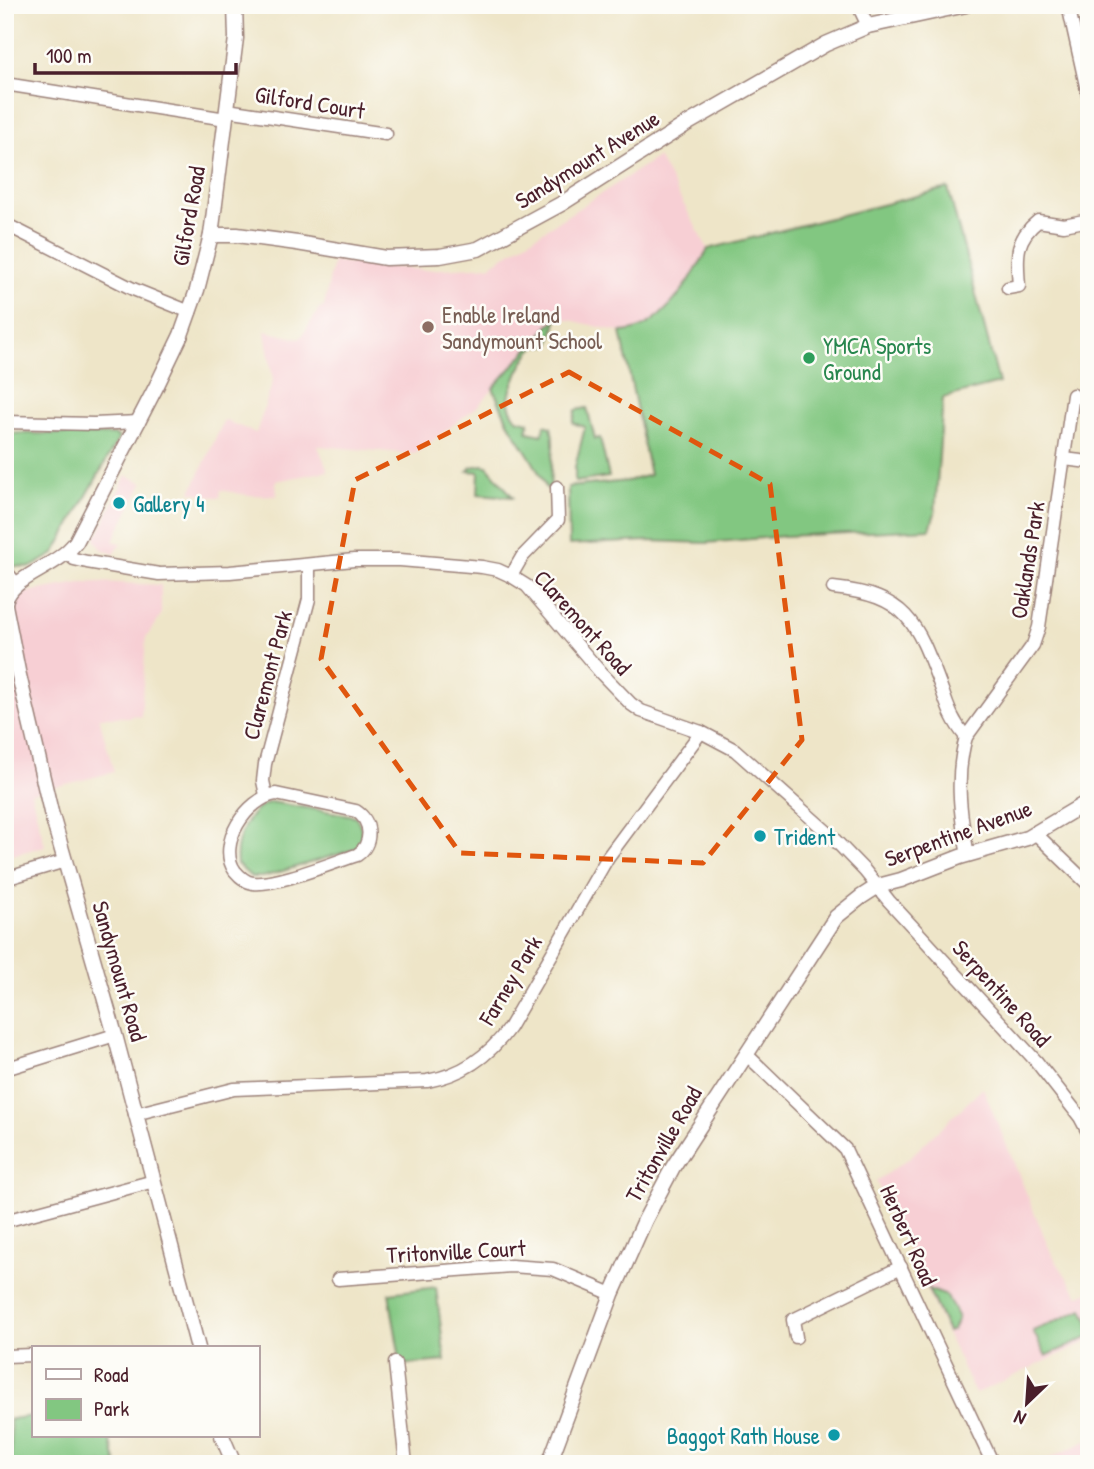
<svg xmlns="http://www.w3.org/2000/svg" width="1094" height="1469" font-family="'Patrick Hand',sans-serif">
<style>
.built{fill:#f7cfd4}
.green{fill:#82c781;stroke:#667356;stroke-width:2}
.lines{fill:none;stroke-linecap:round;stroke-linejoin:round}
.minor-casing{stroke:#9c827a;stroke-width:15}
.tertiary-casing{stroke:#9c827a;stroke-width:17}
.minor{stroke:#fff;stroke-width:12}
.tertiary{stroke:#fff;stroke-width:14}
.marked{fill:none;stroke:#e0560e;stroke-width:5;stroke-dasharray:14 9;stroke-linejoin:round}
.education-dot{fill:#8d6e63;stroke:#fdfcf7;stroke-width:2.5}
.leisure-dot{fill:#2e9e5b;stroke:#fdfcf7;stroke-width:2.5}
.culture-dot{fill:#0f9aa8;stroke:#fdfcf7;stroke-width:2.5}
.labels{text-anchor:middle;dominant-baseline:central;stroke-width:5;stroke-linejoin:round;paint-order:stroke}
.street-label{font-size:23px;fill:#4a1f2b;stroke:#fdfcf7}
.education-label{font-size:23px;fill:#785e54;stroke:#fdfcf7;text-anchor:start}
.leisure-label{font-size:23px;fill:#27864d;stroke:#fdfcf7;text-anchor:start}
.culture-label{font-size:23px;fill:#0d838f;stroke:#fdfcf7;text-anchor:start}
</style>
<rect width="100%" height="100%" fill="#fdfcf7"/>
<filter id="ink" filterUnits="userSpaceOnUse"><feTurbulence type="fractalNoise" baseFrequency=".0143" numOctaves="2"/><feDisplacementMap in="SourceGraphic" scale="14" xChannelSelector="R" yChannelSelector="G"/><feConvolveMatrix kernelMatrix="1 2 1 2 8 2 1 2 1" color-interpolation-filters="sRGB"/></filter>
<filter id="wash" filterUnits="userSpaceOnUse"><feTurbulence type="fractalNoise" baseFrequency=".00686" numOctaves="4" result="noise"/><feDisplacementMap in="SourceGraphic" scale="28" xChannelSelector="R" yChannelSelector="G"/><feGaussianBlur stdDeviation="1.57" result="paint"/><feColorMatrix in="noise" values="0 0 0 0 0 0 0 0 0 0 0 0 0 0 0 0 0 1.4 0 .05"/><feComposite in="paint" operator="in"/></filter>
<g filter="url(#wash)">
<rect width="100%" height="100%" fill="#eee5c8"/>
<g class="built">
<path d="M658 157 708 249 693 277 670 305 648 324 632 333 621 332 557 317 478 406 415 454 318 446 328 471 276 481 277 496 247 495 221 490 220 498 191 492 224 420 256 433 273 381 265 331 300 339 319 309 324 307 333 261 424 270 489 266Z"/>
<path d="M126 475 143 483 113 541 121 543 114 554 102 549 95 540 96 533H99Z"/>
<path d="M99 582 161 585V615L146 638 141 717 132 715V717H99L114 772 31 793 45 846 5 857V587L16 594 79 583Z"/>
<path d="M983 1088 1052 1255 1079 1296 1089 1292V1341L975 1394 876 1181 908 1159Z"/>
<path d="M1089 1440V1464H1037Z"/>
</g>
<g class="green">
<path d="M948 188 999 383 943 398 935 513 930 529 786 536 706 543 647 541 569 545 568 487 628 481 650 475 621 332C660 332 691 280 708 249Z"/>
<path d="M557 317 550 345 536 346C525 355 508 388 509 403 510 409 513 414 517 419L529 422 527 432 542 435 545 425 551 427C557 447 548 467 551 488H546C537 465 525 450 512 429 505 417 499 401 493 388Z"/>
<path d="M587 408 595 439 600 438 609 477 575 482V467L585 427 573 423 576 410Z"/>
<path d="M5 433 116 435 119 438 54 554 31 567 8 566 5 561Z"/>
<path d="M483 465 487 466 513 497 478 494 479 472 468 471 471 467Z"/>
<path d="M271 802 355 816C363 827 365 838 355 849L263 877H251L237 864C234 841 248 808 271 802Z"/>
<path d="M436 1287 445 1361 401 1365 389 1293Z"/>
<path d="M928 1289 947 1296 958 1318 953 1330 948 1332Z"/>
<path d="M1083 1309 1089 1323V1337L1046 1356 1033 1331Z"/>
<path d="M33 1416V1436H109L117 1464H12L10 1419Z"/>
</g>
</g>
<g filter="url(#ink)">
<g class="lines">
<defs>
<g id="minor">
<path d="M858 5 868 26"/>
<path d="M1068 5 1089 99"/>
<path d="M5 84 226 119"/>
<path d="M227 110 386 134"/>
<path d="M5 224 133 289 190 312"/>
<path d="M1008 288 1019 286C1017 258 1014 240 1038 221L1064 225 1089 220"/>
<path d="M5 422 94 424 139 422"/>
<path d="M1064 459 1089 462"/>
<path d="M68 554 74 559 87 562 159 574 230 572 354 560H400L482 567 498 570 511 576 527 586 601 673 631 704 641 711 701 732 735 750 827 832 865 871 889 901 1036 1061 1080 1117 1089 1134"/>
<path d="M5 570 16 584"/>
<path d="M511 576 522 557 558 520 557 487"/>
<path d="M833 588C909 596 917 623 942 690 948 708 953 722 966 737"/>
<path d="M276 794 356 811C372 821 373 844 357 855 332 863 276 886 253 883 245 882 240 877 235 871 216 845 247 798 276 794Z"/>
<path d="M266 795 263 781 265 764 309 599V565"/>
<path d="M1035 833 1089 885"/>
<path d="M968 855C960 814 955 777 966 737L1033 645 1039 627 1073 395"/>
<path d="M5 879 65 861"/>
<path d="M746 1054 845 1149 993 1464"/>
<path d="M5 1069 115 1035"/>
<path d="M135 1114 234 1089 427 1081C461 1075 489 1056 509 1028L608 857 701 732"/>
<path d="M5 1221 154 1181"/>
<path d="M338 1279 511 1266 553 1269 612 1294"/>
<path d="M796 1337 793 1320 901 1267"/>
<path d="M5 1356 33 1355"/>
<path d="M395 1363 406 1464"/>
</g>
<g id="tertiary">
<path d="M211 235H237L297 243 386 258 440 256 478 249 561 204 685 125 826 44 868 26 966 5"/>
<path d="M5 602C12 575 56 569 76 542L157 385 181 335 197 290 211 235 236 38 235 5"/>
<path d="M5 605 18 671 51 812 115 1035 198 1348"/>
<path d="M222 1436 234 1464"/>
<path d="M549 1464 612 1294 645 1220 673 1167 836 917 861 897 878 886 901 880 960 857 1027 838 1089 801"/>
</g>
</defs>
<use href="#minor" class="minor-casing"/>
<use href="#tertiary" class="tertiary-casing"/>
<use href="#minor" class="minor"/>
<use href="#tertiary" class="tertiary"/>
</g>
</g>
<path class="marked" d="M569 372 770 484 802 740 703 863 460 853 321 659 355 480Z"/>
<circle class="education-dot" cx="428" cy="327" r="7"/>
<circle class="leisure-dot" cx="809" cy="358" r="7"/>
<g class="culture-dot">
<circle cx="119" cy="503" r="7"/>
<circle cx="760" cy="836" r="7"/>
<circle cx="834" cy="1435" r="7"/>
</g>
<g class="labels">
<g class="street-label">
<text transform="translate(310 102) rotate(9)">Gilford Court</text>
<text transform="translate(587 159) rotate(-32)">Sandymount Avenue</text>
<text transform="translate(188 216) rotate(-80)">Gilford Road</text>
<text transform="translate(1027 560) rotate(-81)">Oaklands Park</text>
<text transform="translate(583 622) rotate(48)">Claremont Road</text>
<text transform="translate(267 675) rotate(-75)">Claremont Park</text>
<text transform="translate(958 833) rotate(-20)">Serpentine Avenue</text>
<text transform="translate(120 971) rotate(74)">Sandymount Road</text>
<text transform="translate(510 980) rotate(-59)">Farney Park</text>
<text transform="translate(1002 993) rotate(48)">Serpentine Road</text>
<text transform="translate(663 1144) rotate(-60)">Tritonville Road</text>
<text transform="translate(909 1235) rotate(66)">Herbert Road</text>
<text transform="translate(456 1251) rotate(-3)">Tritonville Court</text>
</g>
<g class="education-label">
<text x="442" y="314">Enable Ireland<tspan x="442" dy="26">Sandymount School</tspan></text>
</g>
<g class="leisure-label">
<text x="823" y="345">YMCA Sports<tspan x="823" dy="26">Ground</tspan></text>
</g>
<g class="culture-label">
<text x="133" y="503">Gallery 4</text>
<text x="774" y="836">Trident</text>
<text x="820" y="1435" text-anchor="end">Baggot Rath House</text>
</g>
</g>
<rect width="1094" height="1469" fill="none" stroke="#fdfcf7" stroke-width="28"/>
<rect x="32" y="1346" width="228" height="91" fill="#fdfcf7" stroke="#b5a4a5" stroke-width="2"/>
<rect x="46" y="1369" width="35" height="10" fill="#ffffff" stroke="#b5a4a5" stroke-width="2"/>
<text x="94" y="1382" font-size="21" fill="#4a1f2b">Road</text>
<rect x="46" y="1399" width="35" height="21" fill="#82c781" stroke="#b5a4a5" stroke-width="2"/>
<text x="94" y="1416" font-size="21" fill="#4a1f2b">Park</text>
<g transform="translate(1027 1403) rotate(205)" stroke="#fdfcf7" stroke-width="5" paint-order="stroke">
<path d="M0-5L12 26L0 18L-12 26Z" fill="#4a1f2b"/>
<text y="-10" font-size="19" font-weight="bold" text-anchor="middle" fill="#4a1f2b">N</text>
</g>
<path d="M35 63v10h201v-10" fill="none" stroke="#4a1f2b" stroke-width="3.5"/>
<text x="46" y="63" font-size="21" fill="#4a1f2b" stroke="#fdfcf7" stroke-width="5" paint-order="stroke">100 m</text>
</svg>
